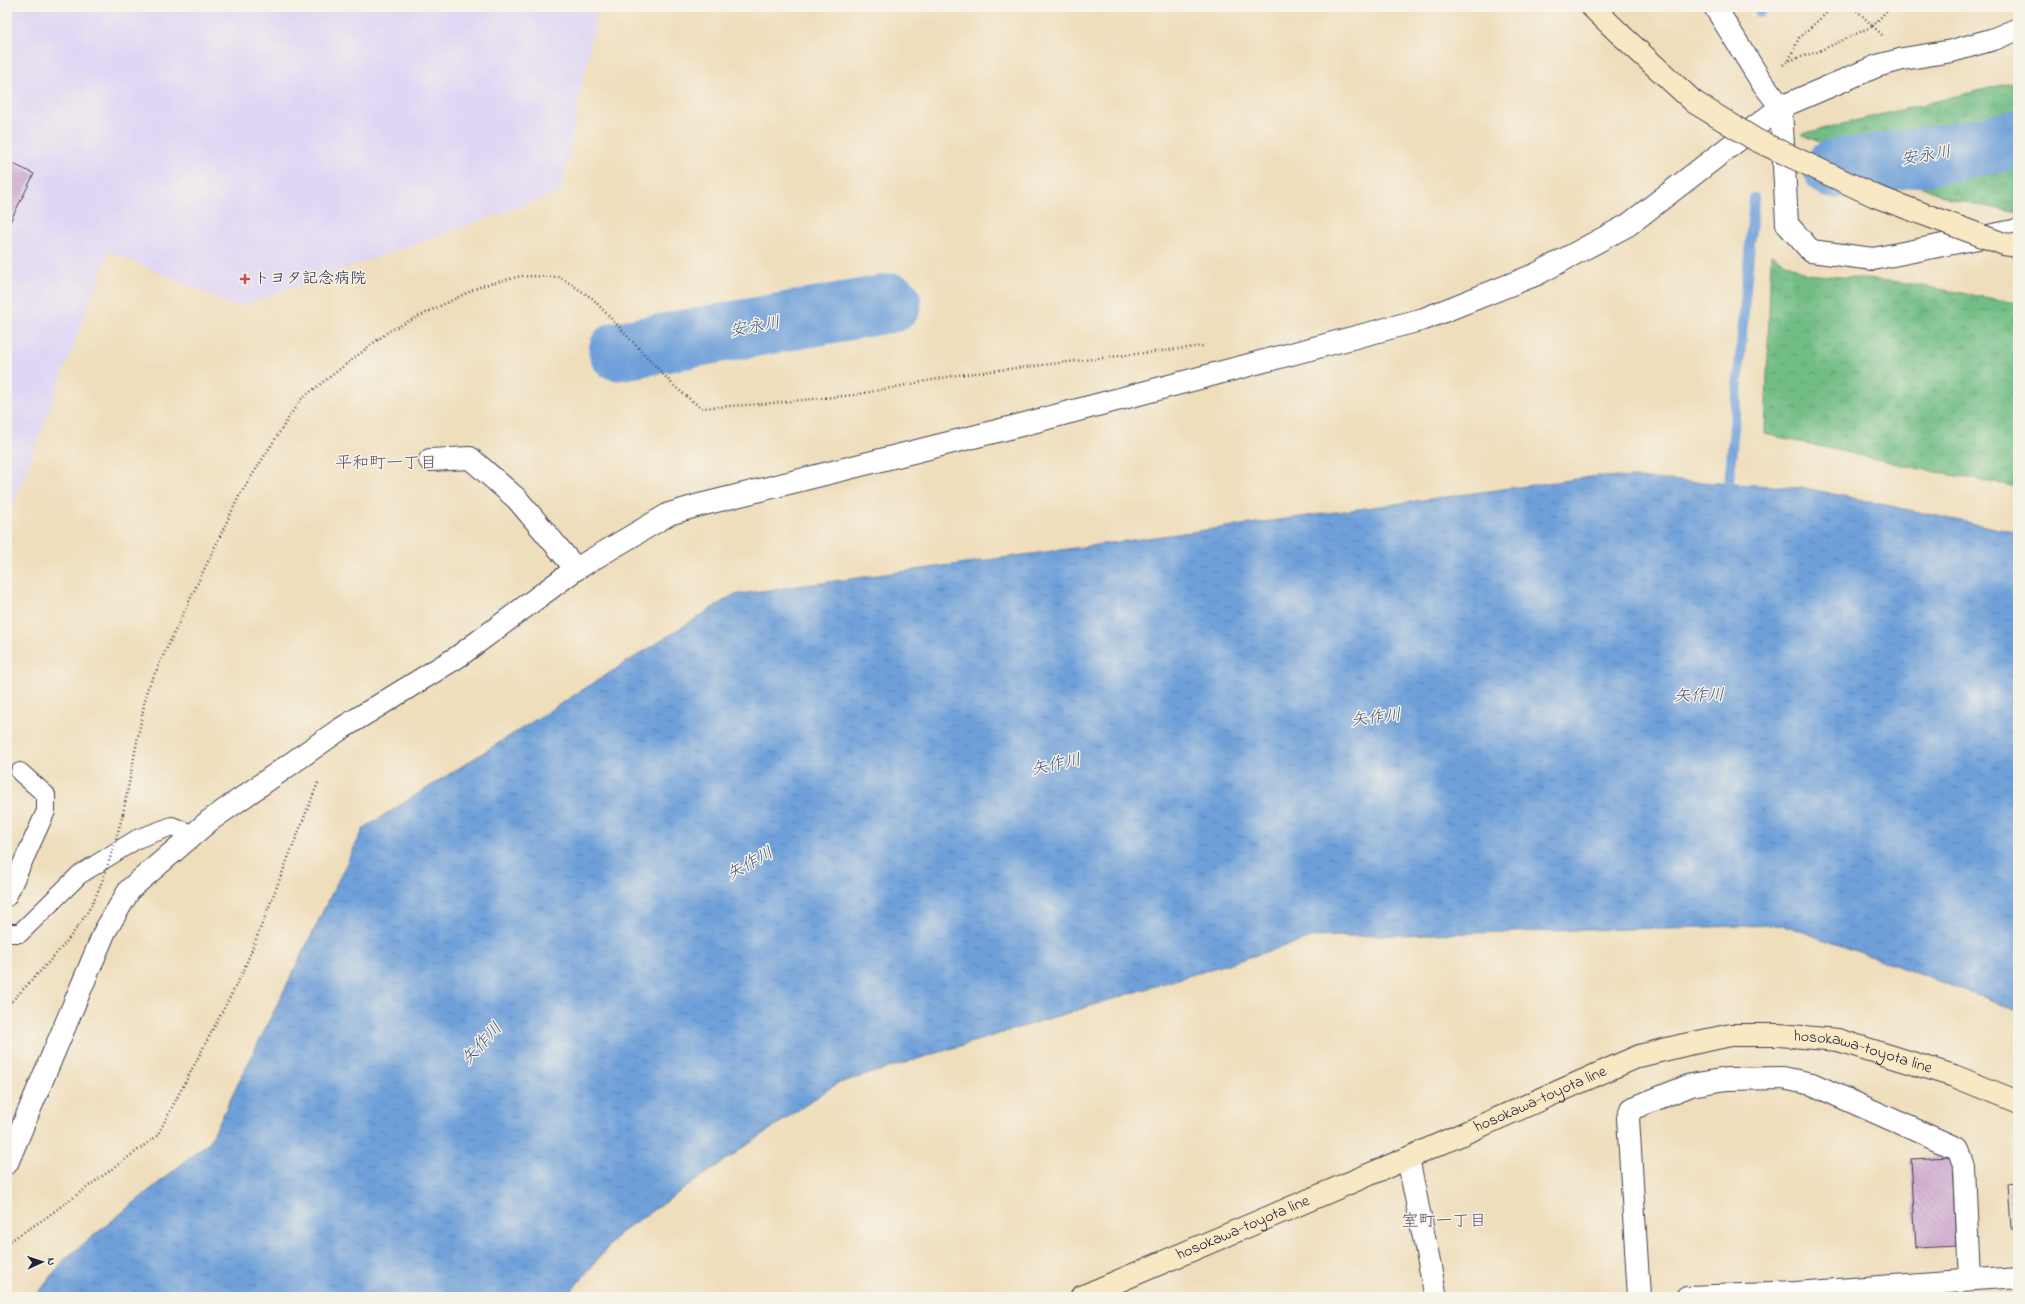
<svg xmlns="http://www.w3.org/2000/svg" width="2025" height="1304" font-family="'Indie Flower','Klee One',sans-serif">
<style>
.built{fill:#dfd5f5}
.forest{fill:url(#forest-crowns);stroke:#4a7060}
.water{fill:url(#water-ripples);stroke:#48618a}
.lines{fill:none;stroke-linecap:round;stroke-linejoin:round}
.stream{stroke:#6fa0d9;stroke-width:10}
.river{stroke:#6fa0d9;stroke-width:59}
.building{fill:url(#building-back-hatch)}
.lane-casing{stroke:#413e4e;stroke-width:20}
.street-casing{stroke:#413e4e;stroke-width:24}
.secondary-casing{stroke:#413e4e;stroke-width:24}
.path{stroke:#413e4e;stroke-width:2.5;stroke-dasharray:1 3;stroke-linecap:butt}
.lane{stroke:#fff;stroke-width:18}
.street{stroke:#fff;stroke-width:22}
.secondary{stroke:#f8e8c3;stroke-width:22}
.secondary-bridge-casing{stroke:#413e4e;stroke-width:24;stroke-linecap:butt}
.path-bridge{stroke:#413e4e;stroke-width:2.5;stroke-dasharray:1 3;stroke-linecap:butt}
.secondary-bridge{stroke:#f8e8c3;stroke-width:22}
.poi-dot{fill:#d1495b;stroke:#f7f3e8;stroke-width:1.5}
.labels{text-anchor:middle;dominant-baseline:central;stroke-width:3;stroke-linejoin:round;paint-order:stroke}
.poi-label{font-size:16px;fill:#22223b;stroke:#f7f3e8;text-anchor:start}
.street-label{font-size:16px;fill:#22223b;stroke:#f7f3e8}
.water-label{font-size:17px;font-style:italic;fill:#41547a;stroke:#f7f3e8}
.neighbourhood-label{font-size:17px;fill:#5f5270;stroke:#f7f3e8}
</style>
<defs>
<pattern id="forest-crowns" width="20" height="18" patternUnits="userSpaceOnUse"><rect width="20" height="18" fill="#72bd85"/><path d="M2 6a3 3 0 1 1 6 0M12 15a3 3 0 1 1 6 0" fill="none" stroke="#5d996e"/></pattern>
<pattern id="water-ripples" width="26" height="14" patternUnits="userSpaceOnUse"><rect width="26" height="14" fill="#6fa0d9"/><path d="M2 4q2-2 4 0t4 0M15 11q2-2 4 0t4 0" fill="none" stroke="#5b82b1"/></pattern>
<pattern id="building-back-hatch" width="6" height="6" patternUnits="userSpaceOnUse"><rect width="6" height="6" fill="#d0aad1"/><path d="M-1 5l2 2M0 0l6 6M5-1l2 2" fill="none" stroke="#b292b4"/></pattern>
</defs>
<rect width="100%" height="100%" fill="#f7f3e8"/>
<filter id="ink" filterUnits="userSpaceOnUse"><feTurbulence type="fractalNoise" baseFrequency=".025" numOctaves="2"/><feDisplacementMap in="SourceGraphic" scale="8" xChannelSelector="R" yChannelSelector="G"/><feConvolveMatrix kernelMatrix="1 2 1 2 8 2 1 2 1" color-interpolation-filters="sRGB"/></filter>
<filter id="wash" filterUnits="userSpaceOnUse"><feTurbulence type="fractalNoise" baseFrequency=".012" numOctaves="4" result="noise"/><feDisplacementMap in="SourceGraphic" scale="16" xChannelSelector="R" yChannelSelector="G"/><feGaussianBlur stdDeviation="0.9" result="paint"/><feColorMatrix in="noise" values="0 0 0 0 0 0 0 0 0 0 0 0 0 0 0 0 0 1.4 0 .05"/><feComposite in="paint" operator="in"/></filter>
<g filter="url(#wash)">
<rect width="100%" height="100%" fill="#efdebc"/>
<path class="built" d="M7 7H598L561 192 238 307 109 251 10 514 7 513Z"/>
<g class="forest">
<path d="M2018 81V213L1950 199 1801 134Z"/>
<path d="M1771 255 1807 274 1899 282 2018 303V487L1929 471 1765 434Z"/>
</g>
<path class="water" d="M1598 476 1805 488 2018 533V1010L1784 925 1315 937 836 1084 620 1233 566 1297H35L65 1259 210 1141 364 828 733 595Z"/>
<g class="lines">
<g class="stream">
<path d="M1760 13 1762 7"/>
<path d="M1728 495 1754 198"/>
</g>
<g class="river">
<path d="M1833 169 1942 154 2018 139"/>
<path d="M618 351 892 303"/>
</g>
</g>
<g id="blocks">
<g class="building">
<path d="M7 161 34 174 7 228Z"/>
<path d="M1952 1157 1956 1246 1916 1248 1911 1159Z"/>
<path d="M2018 1183V1229H2012L2009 1184Z"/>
</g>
</g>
</g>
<g filter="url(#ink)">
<use href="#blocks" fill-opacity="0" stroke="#413e4e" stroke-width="1"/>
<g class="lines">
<defs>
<g id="lane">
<path d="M7 897 46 811V795L20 772"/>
<path d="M7 933H20L79 875 137 839 172 826 194 835"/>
</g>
<g id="street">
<path d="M1715 7 1761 81 1781 107 1877 66 1903 59 1952 51 1994 39 2018 29"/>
<path d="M1781 107 1787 224 1811 251 1873 259 2018 230"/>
<path d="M430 460 470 458 517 499 576 569"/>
<path d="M1408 1158 1436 1297"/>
<path d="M7 1163 105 931 130 889 209 821 339 730 459 656 576 569 669 514 696 506 1017 426 1424 319 1537 274 1628 225 1781 107"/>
<path d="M1639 1297 1628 1118 1631 1109 1691 1085 1727 1079 1783 1078 1812 1084 1958 1149 1964 1169 1969 1280"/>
<path d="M1687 1297 1796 1293 2018 1277"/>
</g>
<g id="secondary">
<path d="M1592 7 1619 33"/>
<path id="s1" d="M1081 1297 1408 1158 1639 1056 1684 1045 1731 1035H1779L1838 1040 1954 1076 2018 1102"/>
</g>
</defs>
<use href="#lane" class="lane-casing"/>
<use href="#street" class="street-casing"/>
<use href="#secondary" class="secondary-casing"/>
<g class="path">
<path d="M1882 35 1873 26 1890 7"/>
<path d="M1789 60 1799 38 1833 7"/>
<path d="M1783 65 1788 61 1817 52 1873 26 1853 7"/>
<path d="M123 814 147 690 239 496 300 400 389 331 481 286 521 276 560 277 592 298 675 387 701 408 762 404 854 395 958 375 1203 346"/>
<path d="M7 1005 12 1001"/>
<path d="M7 1243 44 1219 157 1136 243 972 319 780"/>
</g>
<use href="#lane" class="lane"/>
<use href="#street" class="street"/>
<use href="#secondary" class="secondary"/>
<defs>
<path id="secondary-bridge" d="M1619 33 1694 102 1756 140 1875 196 2004 244 2018 246"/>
</defs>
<use href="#secondary-bridge" class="secondary-bridge-casing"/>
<path class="path-bridge" d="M12 1001C40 971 72 941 92 904 106 876 114 845 123 814"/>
<use href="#secondary-bridge" class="secondary-bridge"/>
</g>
</g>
<path class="poi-dot" d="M243 273h4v4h4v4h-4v4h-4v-4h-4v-4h4z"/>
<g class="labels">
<g class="poi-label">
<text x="254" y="279">トヨタ記念病院</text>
</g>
<g class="street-label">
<text stroke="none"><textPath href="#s1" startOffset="836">hosokawa-toyota line</textPath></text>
<text stroke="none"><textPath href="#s1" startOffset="500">hosokawa-toyota line</textPath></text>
<text stroke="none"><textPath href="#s1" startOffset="176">hosokawa-toyota line</textPath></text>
</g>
<g class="water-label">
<text transform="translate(1926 156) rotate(-9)">安永川</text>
<text transform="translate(755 327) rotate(-10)">安永川</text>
<text transform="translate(1699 696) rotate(-1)">矢作川</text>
<text transform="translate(1376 718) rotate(-7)">矢作川</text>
<text transform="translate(1056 765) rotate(-12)">矢作川</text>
<text transform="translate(750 864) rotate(-29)">矢作川</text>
<text transform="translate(482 1044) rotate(-47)">矢作川</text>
</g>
<g class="neighbourhood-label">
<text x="386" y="463">平和町一丁目</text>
<text x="1444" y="1221">室町一丁目</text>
</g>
</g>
<rect width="2025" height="1304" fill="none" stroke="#f7f3e8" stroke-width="24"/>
<g transform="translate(42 1262) rotate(87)" stroke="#f7f3e8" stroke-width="3" paint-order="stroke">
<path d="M0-3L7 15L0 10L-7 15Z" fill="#22223b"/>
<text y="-6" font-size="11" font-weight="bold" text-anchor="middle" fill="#22223b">N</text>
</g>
</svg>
